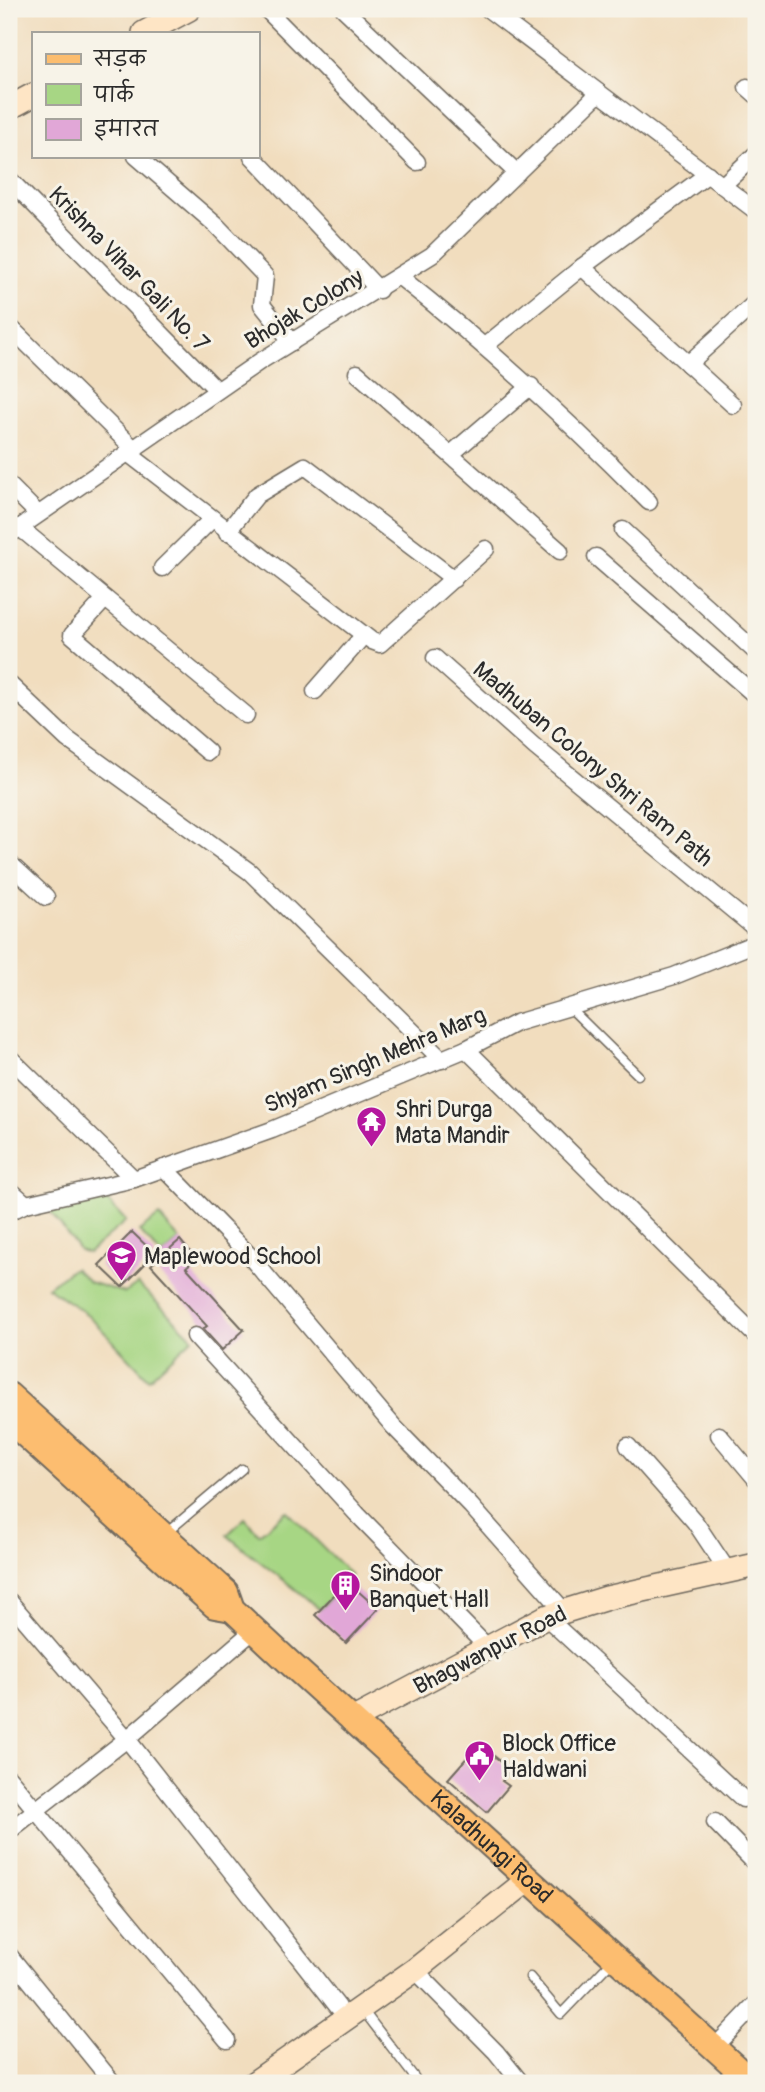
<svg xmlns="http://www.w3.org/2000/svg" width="765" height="2092" font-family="Pangolin,'Playpen Sans Deva',sans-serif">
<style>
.green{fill:#a7d684;stroke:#698058;stroke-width:2}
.building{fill:#e1a7d7}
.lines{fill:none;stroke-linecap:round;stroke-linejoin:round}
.lane-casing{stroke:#70695e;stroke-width:11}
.street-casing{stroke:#70695e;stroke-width:19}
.secondary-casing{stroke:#70695e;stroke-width:26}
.primary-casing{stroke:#70695e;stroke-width:28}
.lane{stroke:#fff;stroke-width:8}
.street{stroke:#fff;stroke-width:16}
.secondary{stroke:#fee5c5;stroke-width:23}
.primary{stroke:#fcbd6f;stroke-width:24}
.labels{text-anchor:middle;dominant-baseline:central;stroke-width:6;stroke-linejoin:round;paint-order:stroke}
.street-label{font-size:23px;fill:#2b2b2b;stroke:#f7f3e8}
.poi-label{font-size:23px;fill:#2b2b2b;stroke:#f7f3e8;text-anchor:start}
</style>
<rect width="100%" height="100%" fill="#f7f3e8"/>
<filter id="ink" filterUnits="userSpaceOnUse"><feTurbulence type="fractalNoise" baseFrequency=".0143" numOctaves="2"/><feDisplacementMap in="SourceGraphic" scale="14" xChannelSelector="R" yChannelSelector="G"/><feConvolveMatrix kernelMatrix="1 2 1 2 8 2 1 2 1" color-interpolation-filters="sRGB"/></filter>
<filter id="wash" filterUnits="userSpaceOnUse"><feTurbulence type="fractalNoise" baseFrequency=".00686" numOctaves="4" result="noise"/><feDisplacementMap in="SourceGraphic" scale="28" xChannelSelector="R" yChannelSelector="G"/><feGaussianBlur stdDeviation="1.57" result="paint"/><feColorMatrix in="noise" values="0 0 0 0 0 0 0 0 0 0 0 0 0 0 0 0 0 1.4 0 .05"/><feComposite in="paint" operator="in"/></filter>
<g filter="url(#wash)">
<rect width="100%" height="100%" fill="#f1ddbe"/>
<g class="green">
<path d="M103 1196 126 1221 88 1253 79 1250 50 1211Z"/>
<path d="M159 1216 180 1240 162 1256 139 1231Z"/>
<path d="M74 1268 89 1282 125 1293 138 1284 193 1338 149 1379 88 1315 47 1287Z"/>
<path d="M287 1511 351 1575 320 1610C290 1583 258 1562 227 1535L245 1518 259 1534Z"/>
</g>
<g id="blocks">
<g class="building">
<path d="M132 1232 155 1254 122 1287 99 1265Z"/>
<path d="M180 1240 196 1259 186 1267 244 1330 222 1350 203 1329 207 1326 151 1265Z"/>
<path d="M347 1581 378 1609 346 1643 315 1615Z"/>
<path d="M471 1753 486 1766 494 1756 511 1770 502 1781 509 1786 487 1812 448 1779Z"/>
</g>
</g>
</g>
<g filter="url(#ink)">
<use href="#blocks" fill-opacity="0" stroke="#70695e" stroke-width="2"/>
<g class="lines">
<defs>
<g id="lane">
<path d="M568 1006 638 1075"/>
<path d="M165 1534 242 1469"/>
<path d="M530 1977 561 2014 613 1960"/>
<path d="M362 2009 415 2078"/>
</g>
<g id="street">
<path d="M266 9 417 162"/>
<path d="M344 9 517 173"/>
<path d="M488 9 756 211"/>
<path d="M747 87 756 95"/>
<path d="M136 156 216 225 265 276 262 305 292 342"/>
<path d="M252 156 379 290"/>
<path d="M9 179 217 390"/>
<path d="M723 185 756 154"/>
<path d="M582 267 733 405"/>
<path d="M400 277C490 348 568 420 649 502"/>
<path d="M9 326 135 450"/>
<path d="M486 345 582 267 708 174"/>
<path d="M688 364 756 302"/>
<path d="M357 373 560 551"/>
<path d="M129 454 372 641 380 644 486 549"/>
<path d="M451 454 531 386"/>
<path d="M9 485 38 514"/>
<path d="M19 527 246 715"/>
<path d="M623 530 756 652"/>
<path d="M227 532 257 495 305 466 454 579"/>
<path d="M9 535 259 362 432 255 599 93"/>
<path d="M596 557 756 696"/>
<path d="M162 568 211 520"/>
<path d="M105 599 72 635 208 752"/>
<path d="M435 658 535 747 756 929"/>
<path d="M9 684 67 739 250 872 442 1060"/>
<path d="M315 691 364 635"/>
<path d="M9 863 46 897"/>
<path d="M466 1049 756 1336"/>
<path d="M9 1057 134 1179"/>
<path d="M164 1168 247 1253 394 1427 471 1506 564 1611"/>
<path d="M9 1189 26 1204"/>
<path d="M9 1212 26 1204 134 1179 272 1130 466 1049 516 1023 674 976 756 943"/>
<path d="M195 1336 357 1514 489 1649"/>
<path d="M719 1435 756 1479"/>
<path d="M628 1446 695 1522 727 1570"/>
<path d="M9 1601 127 1739 338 2007"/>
<path d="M546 1617 743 1799"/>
<path d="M9 1778 227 2040"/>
<path d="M715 1822 756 1864"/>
<path d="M9 1831 127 1739 254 1630"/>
<path d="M9 1955 113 2083"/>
<path d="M415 1970 496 2052 521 2083"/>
<path d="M713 2049 756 2004"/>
</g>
<g id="secondary">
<path d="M144 33 189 9"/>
<path d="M9 108 33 95"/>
<path d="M352 1720 546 1617 607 1598 756 1565"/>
<path d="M254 2083 415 1970 528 1880"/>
</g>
<g id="primary">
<path id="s1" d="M9 1395 226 1592 232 1609 292 1665 753 2083"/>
<path d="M9 1420 215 1606 232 1609"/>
</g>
</defs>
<use href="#lane" class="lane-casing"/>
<use href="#street" class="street-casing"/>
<use href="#secondary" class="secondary-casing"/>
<use href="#primary" class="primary-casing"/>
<use href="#lane" class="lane"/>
<use href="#street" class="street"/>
<use href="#secondary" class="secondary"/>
<use href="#primary" class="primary"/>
</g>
</g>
<defs>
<symbol id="temple-pin" viewBox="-11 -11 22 30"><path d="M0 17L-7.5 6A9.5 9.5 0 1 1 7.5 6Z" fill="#b5179e" stroke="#f7f3e8"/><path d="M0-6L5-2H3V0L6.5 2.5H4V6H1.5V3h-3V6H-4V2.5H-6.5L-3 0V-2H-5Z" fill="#fff"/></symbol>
<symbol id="school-pin" viewBox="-11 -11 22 30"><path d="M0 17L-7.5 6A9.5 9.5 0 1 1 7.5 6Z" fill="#b5179e" stroke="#f7f3e8"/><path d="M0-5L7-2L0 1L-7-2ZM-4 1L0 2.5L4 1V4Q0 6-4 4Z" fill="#fff"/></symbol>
<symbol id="building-pin" viewBox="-11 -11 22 30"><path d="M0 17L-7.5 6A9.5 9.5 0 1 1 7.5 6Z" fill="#b5179e" stroke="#f7f3e8"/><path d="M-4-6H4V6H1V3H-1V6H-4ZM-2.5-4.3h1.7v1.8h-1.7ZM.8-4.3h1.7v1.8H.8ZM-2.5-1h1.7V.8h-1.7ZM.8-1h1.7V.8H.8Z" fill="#fff"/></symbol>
<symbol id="civic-pin" viewBox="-11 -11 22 30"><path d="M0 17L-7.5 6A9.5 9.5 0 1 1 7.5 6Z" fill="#b5179e" stroke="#f7f3e8"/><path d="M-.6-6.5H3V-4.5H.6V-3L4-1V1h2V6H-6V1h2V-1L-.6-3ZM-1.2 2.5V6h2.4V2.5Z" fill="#fff"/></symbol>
</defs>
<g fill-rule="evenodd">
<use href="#temple-pin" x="354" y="1104" width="35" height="47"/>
<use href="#school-pin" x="104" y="1238" width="35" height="47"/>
<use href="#building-pin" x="328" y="1568" width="35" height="47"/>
<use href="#civic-pin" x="462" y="1738" width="35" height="47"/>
</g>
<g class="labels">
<g class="street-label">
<text transform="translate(129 269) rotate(46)">Krishna Vihar Gali No. 7</text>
<text transform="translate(304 309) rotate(-31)">Bhojak Colony</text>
<text transform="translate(593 764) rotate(40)">Madhuban Colony Shri Ram Path</text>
<text transform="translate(375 1060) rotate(-23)">Shyam Singh Mehra Marg</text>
<text transform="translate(490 1650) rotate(-27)">Bhagwanpur Road</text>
<text stroke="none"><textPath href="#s1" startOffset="663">Kaladhungi Road</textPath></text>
</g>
<g class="poi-label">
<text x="395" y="1109">Shri Durga<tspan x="395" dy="26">Mata Mandir</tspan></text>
<text x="144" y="1256">Maplewood School</text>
<text x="369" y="1573">Sindoor<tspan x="369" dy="26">Banquet Hall</tspan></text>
<text x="502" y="1743">Block Office<tspan x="502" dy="26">Haldwani</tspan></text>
</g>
</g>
<rect width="765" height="2092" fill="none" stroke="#f7f3e8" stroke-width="35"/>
<rect x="32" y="32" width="228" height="126" fill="#f7f3e8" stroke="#a5a39c" stroke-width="2"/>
<rect x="46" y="54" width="35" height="10" fill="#fcbd6f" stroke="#a5a39c" stroke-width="2"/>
<text x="94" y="66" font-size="21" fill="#2b2b2b">सड़क</text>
<rect x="46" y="84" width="35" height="21" fill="#a7d684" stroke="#a5a39c" stroke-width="2"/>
<text x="94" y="102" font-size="21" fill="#2b2b2b">पार्क</text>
<rect x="46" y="119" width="35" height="21" fill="#e1a7d7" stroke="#a5a39c" stroke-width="2"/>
<text x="94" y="136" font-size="21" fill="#2b2b2b">इमारत</text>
</svg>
